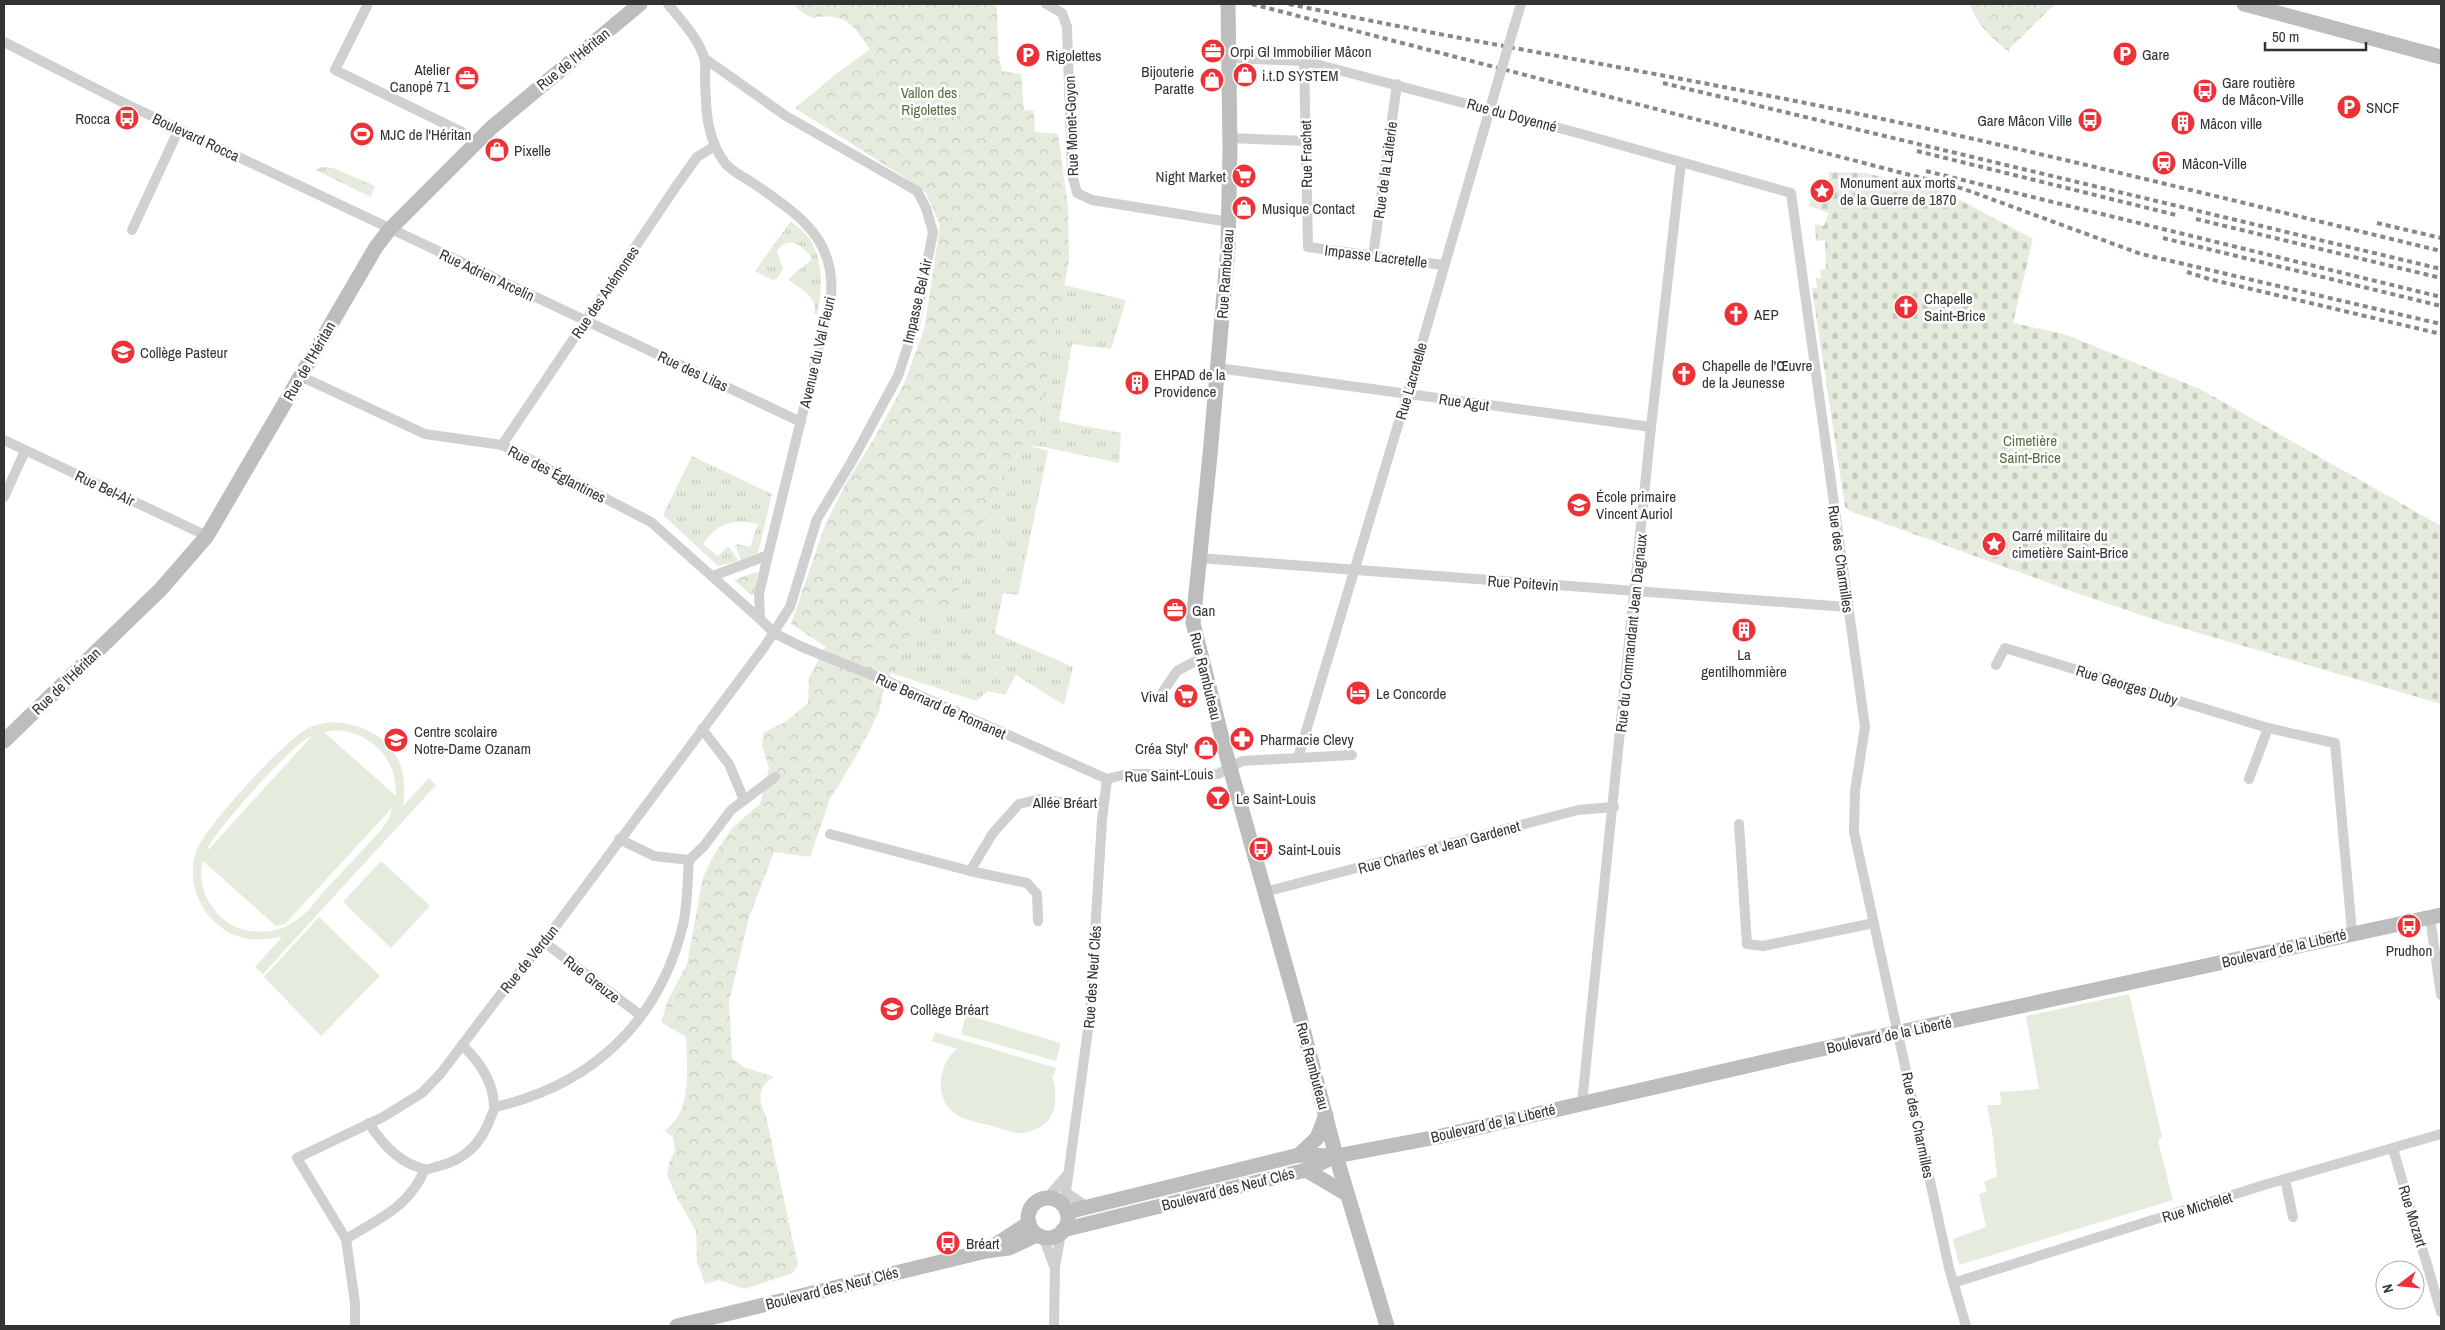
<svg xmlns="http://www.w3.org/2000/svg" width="2445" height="1330" font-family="'Archivo Narrow',sans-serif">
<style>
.grass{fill:url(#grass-tufts)}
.cemetery{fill:url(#cemetery-stones)}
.park{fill:url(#park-crowns)}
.garden{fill:#e5ecde;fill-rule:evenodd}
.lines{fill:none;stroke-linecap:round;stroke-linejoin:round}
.street{stroke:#d0d0d0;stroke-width:10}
.secondary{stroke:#bdbdbd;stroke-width:15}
.rail{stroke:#888;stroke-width:4;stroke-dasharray:5 4;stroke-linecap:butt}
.street-bridge{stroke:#d0d0d0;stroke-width:10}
.labels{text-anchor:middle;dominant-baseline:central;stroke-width:5;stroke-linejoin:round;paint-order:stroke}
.poi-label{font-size:15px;fill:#333;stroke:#fff;text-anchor:start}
.street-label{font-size:15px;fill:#333;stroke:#fff}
.park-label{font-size:15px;fill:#53713d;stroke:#fff}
</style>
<defs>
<pattern id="grass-tufts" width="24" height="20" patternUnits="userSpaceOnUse" patternTransform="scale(1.25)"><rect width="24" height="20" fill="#e5ecde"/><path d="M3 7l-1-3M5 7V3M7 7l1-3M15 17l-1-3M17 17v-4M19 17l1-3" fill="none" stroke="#c5cbbf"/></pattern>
<pattern id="cemetery-stones" width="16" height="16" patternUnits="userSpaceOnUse" patternTransform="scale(1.25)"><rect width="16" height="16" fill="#e5ecde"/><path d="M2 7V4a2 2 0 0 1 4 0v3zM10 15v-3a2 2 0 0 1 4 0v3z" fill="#c5cbbf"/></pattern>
<pattern id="park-crowns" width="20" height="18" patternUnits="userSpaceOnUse" patternTransform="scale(1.25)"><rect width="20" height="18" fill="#e5ecde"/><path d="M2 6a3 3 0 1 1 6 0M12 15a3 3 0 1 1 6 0" fill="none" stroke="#c5cbbf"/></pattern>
</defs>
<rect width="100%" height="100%" fill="#fff"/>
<g class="grass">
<path d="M322 167 333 168 375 186 371 197 315 170Z"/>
<path d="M791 221C797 227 806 233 811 241 823 262 823 290 817 314H814C819 296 799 289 788 279L811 260 810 255C800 244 787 235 777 252L783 269 777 279 772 280 755 271Z"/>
<path d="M1064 285 1126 300 1111 349 1072 344 1059 421 1121 433 1119 463 1044 447 1039 418Z"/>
<path d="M1022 444 1048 451 1018 595 1003 593 995 633 1073 667 1064 705 1016 675 1005 695 987 691 977 701 891 673 923 610 969 569 987 510Z"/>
<path d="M692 456 772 494 758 553 741 560 736 547 732 548 737 544 750 547 758 524C734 518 718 522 703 544L718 556 727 547 730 548 738 561 718 566 663 515Z"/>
</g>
<path class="cemetery" d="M1829 172 1865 173 1943 191 2033 239 2013 323 2064 334 2200 389 2441 526V704L2165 623 2085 596 1850 511 1845 507 1812 288H1817L1816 278H1821L1820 270 1826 269 1825 240 1816 241 1815 224 1824 226 1829 213 1809 206 1815 187 1828 189Z"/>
<g class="park">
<path d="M794 4H994L997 7 998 51 1002 71 1021 74 1024 110 1034 111 1035 132 1058 134 1068 207 1069 261 1039 418 1044 447 1022 445 987 510 969 569 948 608 923 610 891 673 883 693 879 712 855 758 830 799 810 857 774 852 749 917 729 1002 732 1058 744 1067 774 1077C757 1086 758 1101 766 1116L798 1265 793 1273 744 1289 719 1280 705 1284 697 1262 696 1231 678 1200 667 1175 669 1163 675 1151 673 1137 665 1131C670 1126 675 1121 678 1116 690 1097 687 1059 686 1037L661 1022 668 1000 687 964 703 877 715 853 733 827 760 804 769 768 762 746 763 733 785 722 808 703 809 677 826 647 791 624 825 525 845 485 875 437 904 384 924 330 940 225 926 193 907 179 795 108 835 75 870 49C853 25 846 12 812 18L798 9Z"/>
<path d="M1970 4H2055L2010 48 2009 52C1993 39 1976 25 1970 4Z"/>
<path d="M756 572 758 573 755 592 752 596 734 580Z"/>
</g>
<g class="garden">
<path d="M335 722C383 727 411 756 403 806L429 778 436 785 263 974 255 967 282 937C271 938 260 941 248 939 208 932 184 889 196 852 204 827 282 744 305 730 314 724 325 723 335 722ZM336 730C373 733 397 759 396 796L324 732ZM312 736 208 850H207C213 832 297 739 312 736ZM392 808 389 818 381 830C363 850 344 870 326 889 316 900 307 914 294 922 271 937 236 935 217 913 204 898 198 880 203 861L276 926 285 924Z"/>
<path d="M381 861 430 906 391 948 343 902Z"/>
<path d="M319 917 380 976 321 1036 264 977Z"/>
<path d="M2129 994 2162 1137 2158 1141 2173 1200 1959 1265 1953 1239 1986 1227 1979 1194 1987 1191 1984 1182 1997 1176 1993 1137 1987 1105H2001L2000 1092 2039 1089 2026 1016Z"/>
<path d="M966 1015 1061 1043 1056 1061 961 1034Z"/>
<path d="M935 1032 1056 1068 1054 1075 1052 1076C1058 1097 1058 1121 1034 1130 1029 1131 1024 1134 1019 1133 1009 1132 999 1128 989 1125 979 1123 965 1120 957 1115 933 1101 938 1063 957 1049L932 1041Z"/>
</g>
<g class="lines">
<g class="street">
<path d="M368 4 335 70 462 132 476 144"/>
<path d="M668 4C681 20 697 37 704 57 706 64 705 73 705 80 706 109 706 138 725 163 731 171 744 177 753 183 797 214 836 237 831 297L768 555 759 594 760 619 774 633 802 647 892 683 1107 779"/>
<path d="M1046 4 1062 13 1067 27 1072 174 1077 193 1092 200 1229 222"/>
<path d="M1513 30 1521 4"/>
<path d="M4 42 126 104 801 422"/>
<path d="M1228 58 1304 61 1578 133 1791 193 1865 727 1855 791 1854 832 1949 1268 1966 1326"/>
<path d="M1304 61 1308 247 1443 265"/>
<path d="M1229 138 1306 141"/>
<path d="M132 230 179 129"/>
<path d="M1373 256 1397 84"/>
<path d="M1218 368 1651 427"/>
<path d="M300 376 425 434 502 445 651 522 760 619"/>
<path d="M4 440 207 536"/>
<path d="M502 445 677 185 697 157 715 146"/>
<path d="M4 497 25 451"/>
<path d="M1199 558 1847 607"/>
<path d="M713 576 768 555"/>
<path d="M1996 665 2005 648 2268 728 2335 743 2352 932"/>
<path d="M1162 693 1177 671 1194 662"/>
<path d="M702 729 729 764 744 800"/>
<path d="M1298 758 1407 395 1496 88"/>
<path d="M1107 779 1127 774H1218L1242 761 1352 755"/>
<path d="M2249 779 2268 728"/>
<path d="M1739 824 1747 944 1763 946 1874 923"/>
<path d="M830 834 970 871 1027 883 1037 894 1038 921"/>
<path d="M619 839 654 856 689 860"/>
<path d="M970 871 993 833 1019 804 1040 799 1066 803 1104 802"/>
<path d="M1265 892 1578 810 1614 807"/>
<path d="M2430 917 2441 995"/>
<path d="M544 942 640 1015"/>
<path d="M1582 1103 1651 427 1681 163"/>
<path d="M495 1107C592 1085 659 1022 683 925 688 904 687 881 689 860L704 846 731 810 775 777"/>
<path d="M369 1123C382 1144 399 1163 424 1169 428 1170 434 1167 439 1166 464 1160 481 1144 490 1119 492 1115 495 1109 494 1105 493 1081 479 1061 462 1045"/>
<path d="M2393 1149 2441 1312"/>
<path d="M2285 1179 2293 1217"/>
<path d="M1065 1192 1089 1208"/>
<path d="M1047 1198 1067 1175"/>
<path d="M1064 1206 1090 1015 1102 820 1107 779"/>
<path d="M1043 1236 1054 1266"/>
<path d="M346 1239 297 1158 383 1117 422 1093 441 1073 497 999 544 942 765 646 790 607 817 519 852 461 898 376 916 321 933 232 926 208 917 191 786 116 704 58"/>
<path d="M1953 1283 2264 1185 2441 1134"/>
<path d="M355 1326V1303L346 1239C380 1218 409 1207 425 1169"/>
<path d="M1054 1326 1055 1267 1061 1233"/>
</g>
<g class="secondary">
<path d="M1228 4 1230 150 1228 247 1210 455 1193 623 1225 750 1297 1006 1336 1156 1387 1326"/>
<path d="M2244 4 2441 57"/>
<path d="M4 741 161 589 207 536 376 247 389 230 491 128 640 4"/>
<path d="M1299 1155 1317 1138 1326 1115"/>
<path d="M1306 1170 1347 1194"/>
<circle cx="1048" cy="1218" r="20"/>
<path d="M1067 1212 1299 1155 1332 1156"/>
<path d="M1063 1230 1306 1170 1336 1156 1437 1137 1794 1055 2441 915"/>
<path d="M995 1245 1029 1223"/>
<path d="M677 1326 986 1251 1009 1248 1037 1235"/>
</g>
<g class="rail">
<path d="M1252 4 1964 189 2141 254 2441 324"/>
<path d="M1289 4C1469 42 1650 71 1830 108 2035 150 2238 202 2441 251"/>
<path d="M1663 83 2441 269"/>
<path d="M1917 151 2176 215"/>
<path d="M1926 171 2441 297"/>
<path d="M2196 219 2441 278"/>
<path d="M2377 223 2441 238"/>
<path d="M2163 238 2441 306"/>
<path d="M2187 272 2209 279 2441 334"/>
</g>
<path class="street-bridge" d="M1496 88 1513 30"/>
</g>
<defs>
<symbol id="office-disc" viewBox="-11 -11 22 22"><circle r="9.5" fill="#ec3237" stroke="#fff"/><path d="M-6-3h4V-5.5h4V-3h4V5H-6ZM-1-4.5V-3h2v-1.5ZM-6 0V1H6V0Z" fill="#fff"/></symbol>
<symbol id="parking-disc" viewBox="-11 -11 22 22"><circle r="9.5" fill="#ec3237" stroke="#fff"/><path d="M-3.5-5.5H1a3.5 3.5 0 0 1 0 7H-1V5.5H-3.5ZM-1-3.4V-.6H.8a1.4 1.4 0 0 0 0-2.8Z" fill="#fff"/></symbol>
<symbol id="shop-disc" viewBox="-11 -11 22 22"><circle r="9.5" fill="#ec3237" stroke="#fff"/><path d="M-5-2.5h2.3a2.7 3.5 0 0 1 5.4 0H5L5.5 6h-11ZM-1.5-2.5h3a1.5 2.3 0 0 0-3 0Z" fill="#fff"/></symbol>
<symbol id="bus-disc" viewBox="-11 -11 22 22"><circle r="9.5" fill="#ec3237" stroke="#fff"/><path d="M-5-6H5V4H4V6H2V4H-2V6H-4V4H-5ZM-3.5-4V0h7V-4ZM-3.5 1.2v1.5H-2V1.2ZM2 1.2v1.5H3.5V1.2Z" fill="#fff"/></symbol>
<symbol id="building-disc" viewBox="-11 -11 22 22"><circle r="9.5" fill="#ec3237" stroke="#fff"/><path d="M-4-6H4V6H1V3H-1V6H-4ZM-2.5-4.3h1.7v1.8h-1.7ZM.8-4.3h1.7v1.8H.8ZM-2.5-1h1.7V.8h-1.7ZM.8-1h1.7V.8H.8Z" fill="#fff"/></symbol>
<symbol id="stadium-disc" viewBox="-11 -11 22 22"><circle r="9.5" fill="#ec3237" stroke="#fff"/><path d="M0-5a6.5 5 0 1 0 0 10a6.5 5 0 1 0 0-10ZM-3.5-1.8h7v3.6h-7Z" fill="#fff"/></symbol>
<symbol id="station-disc" viewBox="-11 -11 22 22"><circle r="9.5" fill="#ec3237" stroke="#fff"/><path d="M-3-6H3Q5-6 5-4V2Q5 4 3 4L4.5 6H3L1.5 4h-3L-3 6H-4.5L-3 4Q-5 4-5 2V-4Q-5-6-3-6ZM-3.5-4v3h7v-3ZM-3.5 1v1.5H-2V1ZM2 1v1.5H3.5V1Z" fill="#fff"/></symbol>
<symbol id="supermarket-disc" viewBox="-11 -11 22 22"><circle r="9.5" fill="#ec3237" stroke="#fff"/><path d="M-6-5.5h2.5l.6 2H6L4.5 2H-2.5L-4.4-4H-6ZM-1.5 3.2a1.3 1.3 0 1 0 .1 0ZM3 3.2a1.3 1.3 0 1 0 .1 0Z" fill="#fff"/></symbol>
<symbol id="sight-disc" viewBox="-11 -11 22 22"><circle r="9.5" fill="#ec3237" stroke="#fff"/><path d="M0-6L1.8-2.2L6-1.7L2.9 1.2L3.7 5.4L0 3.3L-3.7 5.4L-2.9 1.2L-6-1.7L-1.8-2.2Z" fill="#fff"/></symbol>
<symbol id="church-disc" viewBox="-11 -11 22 22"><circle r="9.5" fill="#ec3237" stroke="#fff"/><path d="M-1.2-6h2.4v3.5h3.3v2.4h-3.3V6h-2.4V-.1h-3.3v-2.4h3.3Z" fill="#fff"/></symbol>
<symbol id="school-disc" viewBox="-11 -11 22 22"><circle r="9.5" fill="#ec3237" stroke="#fff"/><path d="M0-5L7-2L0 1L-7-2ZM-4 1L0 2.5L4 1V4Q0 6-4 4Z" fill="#fff"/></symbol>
<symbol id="hotel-disc" viewBox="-11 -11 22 22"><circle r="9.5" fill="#ec3237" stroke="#fff"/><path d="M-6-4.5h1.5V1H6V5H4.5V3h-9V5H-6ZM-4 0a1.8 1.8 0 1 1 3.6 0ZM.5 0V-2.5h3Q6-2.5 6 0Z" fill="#fff"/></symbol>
<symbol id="pharmacy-disc" viewBox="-11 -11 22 22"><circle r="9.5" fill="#ec3237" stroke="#fff"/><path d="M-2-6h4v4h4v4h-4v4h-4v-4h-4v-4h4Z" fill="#fff"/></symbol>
<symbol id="bar-disc" viewBox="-11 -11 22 22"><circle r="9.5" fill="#ec3237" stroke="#fff"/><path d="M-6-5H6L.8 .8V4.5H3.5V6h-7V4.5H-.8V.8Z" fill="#fff"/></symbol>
</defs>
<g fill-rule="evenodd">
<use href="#office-disc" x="1199" y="37" width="28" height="28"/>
<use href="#parking-disc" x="2111" y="40" width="28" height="28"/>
<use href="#parking-disc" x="1014" y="41" width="28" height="28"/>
<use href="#shop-disc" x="1231" y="61" width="28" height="28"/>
<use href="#office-disc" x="453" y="64" width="28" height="28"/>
<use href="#shop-disc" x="1198" y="66" width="28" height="28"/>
<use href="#bus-disc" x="2191" y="77" width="28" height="28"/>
<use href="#parking-disc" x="2335" y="93" width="28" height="28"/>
<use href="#bus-disc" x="113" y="104" width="28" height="28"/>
<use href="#bus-disc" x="2076" y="106" width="28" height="28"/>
<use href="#building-disc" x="2169" y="109" width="28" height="28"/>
<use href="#stadium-disc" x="348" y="120" width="28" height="28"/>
<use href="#shop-disc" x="483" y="136" width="28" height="28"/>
<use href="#station-disc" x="2150" y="149" width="28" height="28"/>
<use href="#supermarket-disc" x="1230" y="162" width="28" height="28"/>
<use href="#sight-disc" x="1808" y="177" width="28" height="28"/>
<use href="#shop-disc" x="1230" y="194" width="28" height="28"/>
<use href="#church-disc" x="1892" y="293" width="28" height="28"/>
<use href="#church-disc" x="1722" y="300" width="28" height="28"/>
<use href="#school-disc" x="109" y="338" width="28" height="28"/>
<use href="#church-disc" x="1670" y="360" width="28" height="28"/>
<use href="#building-disc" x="1123" y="369" width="28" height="28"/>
<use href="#school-disc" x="1565" y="491" width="28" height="28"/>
<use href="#sight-disc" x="1980" y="530" width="28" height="28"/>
<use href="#office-disc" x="1161" y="596" width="28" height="28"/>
<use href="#building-disc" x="1730" y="616" width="28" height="28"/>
<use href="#hotel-disc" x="1344" y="679" width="28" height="28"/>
<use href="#supermarket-disc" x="1172" y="682" width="28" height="28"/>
<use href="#pharmacy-disc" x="1228" y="725" width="28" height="28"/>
<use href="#school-disc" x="382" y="726" width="28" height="28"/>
<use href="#shop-disc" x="1192" y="734" width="28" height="28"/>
<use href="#bar-disc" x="1204" y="784" width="28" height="28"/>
<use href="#bus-disc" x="1247" y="835" width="28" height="28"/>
<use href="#bus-disc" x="2395" y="912" width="28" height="28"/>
<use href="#school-disc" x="878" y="995" width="28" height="28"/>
<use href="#bus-disc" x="934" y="1229" width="28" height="28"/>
</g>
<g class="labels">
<g class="poi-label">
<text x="1230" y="51">Orpi Gl Immobilier Mâcon</text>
<text x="2142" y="54">Gare</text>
<text x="1046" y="55">Rigolettes</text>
<text x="450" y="69" text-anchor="end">Atelier<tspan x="450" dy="17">Canopé 71</tspan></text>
<text x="1194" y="71" text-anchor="end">Bijouterie<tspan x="1194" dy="17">Paratte</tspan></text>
<text x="1262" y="75">i.t.D SYSTEM</text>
<text x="2222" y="82">Gare routière<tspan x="2222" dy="17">de Mâcon-Ville</tspan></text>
<text x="2366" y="107">SNCF</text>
<text x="110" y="118" text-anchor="end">Rocca</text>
<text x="2072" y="120" text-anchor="end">Gare Mâcon Ville</text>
<text x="2200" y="123">Mâcon ville</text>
<text x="380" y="134">MJC de l'Héritan</text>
<text x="514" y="150">Pixelle</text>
<text x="2182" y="163">Mâcon-Ville</text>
<text x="1226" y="176" text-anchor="end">Night Market</text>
<text x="1840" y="182">Monument aux morts<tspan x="1840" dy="17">de la Guerre de 1870</tspan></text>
<text x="1262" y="208">Musique Contact</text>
<text x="1924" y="298">Chapelle<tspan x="1924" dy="17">Saint-Brice</tspan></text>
<text x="1754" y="314">AEP</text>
<text x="140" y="352">Collège Pasteur</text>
<text x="1702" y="365">Chapelle de l'Œuvre<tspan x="1702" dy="17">de la Jeunesse</tspan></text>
<text x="1154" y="374">EHPAD de la<tspan x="1154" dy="17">Providence</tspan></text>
<text x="1596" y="496">École primaire<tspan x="1596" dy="17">Vincent Auriol</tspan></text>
<text x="2012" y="535">Carré militaire du<tspan x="2012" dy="17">cimetière Saint-Brice</tspan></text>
<text x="1192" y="610">Gan</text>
<text x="1744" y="654" text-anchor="middle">La<tspan x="1744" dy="17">gentilhommière</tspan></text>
<text x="1376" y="693">Le Concorde</text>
<text x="1168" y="696" text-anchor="end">Vival</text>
<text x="414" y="731">Centre scolaire<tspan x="414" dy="17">Notre-Dame Ozanam</tspan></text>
<text x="1260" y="739">Pharmacie Clevy</text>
<text x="1188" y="748" text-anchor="end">Créa Styl'</text>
<text x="1236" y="798">Le Saint-Louis</text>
<text x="1278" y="849">Saint-Louis</text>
<text x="2409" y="950" text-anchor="middle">Prudhon</text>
<text x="910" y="1009">Collège Bréart</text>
<text x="966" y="1243">Bréart</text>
</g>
<g class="street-label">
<text transform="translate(573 59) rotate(-39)">Rue de l'Héritan</text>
<text transform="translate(1512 115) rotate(15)">Rue du Doyenné</text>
<text transform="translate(1071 126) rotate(-92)">Rue Monet-Goyon</text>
<text transform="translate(196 137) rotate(25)">Boulevard Rocca</text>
<text transform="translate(1306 154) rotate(-91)">Rue Frachet</text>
<text transform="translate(1385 170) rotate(-82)">Rue de la Laiterie</text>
<text transform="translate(1376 256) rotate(7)">Impasse Lacretelle</text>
<text transform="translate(1225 274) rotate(-86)">Rue Rambuteau</text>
<text transform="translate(487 275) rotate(25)">Rue Adrien Arcelin</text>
<text transform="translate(605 292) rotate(-56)">Rue des Anémones</text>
<text transform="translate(917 301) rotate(-77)">Impasse Bel Air</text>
<text transform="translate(817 352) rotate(-77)">Avenue du Val Fleuri</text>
<text transform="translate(309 361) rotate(-60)">Rue de l'Héritan</text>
<text transform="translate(693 371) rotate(25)">Rue des Lilas</text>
<text transform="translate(1411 381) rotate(-74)">Rue Lacretelle</text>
<text transform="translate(1464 402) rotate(8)">Rue Agut</text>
<text transform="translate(557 474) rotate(27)">Rue des Églantines</text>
<text transform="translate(105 488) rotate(25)">Rue Bel-Air</text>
<text transform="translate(1841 559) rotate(82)">Rue des Charmilles</text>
<text transform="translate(1523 583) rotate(4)">Rue Poitevin</text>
<text transform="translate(1631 633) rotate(-84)">Rue du Commandant Jean Dagnaux</text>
<text transform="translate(1206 676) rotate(76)">Rue Rambuteau</text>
<text transform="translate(66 681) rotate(-44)">Rue de l'Héritan</text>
<text transform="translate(2127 685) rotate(17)">Rue Georges Duby</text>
<text transform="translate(941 706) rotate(24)">Rue Bernard de Romanet</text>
<text transform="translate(1169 775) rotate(-2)">Rue Saint-Louis</text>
<text x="1065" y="802">Allée Bréart</text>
<text transform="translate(1439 847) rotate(-15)">Rue Charles et Jean Gardenet</text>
<text transform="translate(2284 948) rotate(-13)">Boulevard de la Liberté</text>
<text transform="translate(529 959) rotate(-51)">Rue de Verdun</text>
<text transform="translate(1092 977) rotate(-86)">Rue des Neuf Clés</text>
<text transform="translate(592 979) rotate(38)">Rue Greuze</text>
<text transform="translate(1889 1035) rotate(-12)">Boulevard de la Liberté</text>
<text transform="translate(1313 1066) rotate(75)">Rue Rambuteau</text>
<text transform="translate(1493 1123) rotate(-13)">Boulevard de la Liberté</text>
<text transform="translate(1918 1125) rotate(78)">Rue des Charmilles</text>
<text transform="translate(1228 1189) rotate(-14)">Boulevard des Neuf Clés</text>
<text transform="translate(2197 1207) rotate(-17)">Rue Michelet</text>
<text transform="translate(2413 1216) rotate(73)">Rue Mozart</text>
<text transform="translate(832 1288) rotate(-14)">Boulevard des Neuf Clés</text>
</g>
<g class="park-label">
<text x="929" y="92">Vallon des<tspan x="929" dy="17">Rigolettes</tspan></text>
<text x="2030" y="440">Cimetière<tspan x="2030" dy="17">Saint-Brice</tspan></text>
</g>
</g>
<rect width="2445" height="1330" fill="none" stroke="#333333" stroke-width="10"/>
<g transform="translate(2400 1285) rotate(254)"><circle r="24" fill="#ffffff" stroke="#adadad"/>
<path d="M0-4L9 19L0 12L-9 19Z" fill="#ec3237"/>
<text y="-8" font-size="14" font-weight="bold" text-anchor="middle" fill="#333333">N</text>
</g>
<path d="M2265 42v8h101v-8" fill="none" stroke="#333333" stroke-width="2.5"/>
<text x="2272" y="42" font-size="15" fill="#333333" stroke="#ffffff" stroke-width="4" paint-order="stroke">50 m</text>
</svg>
